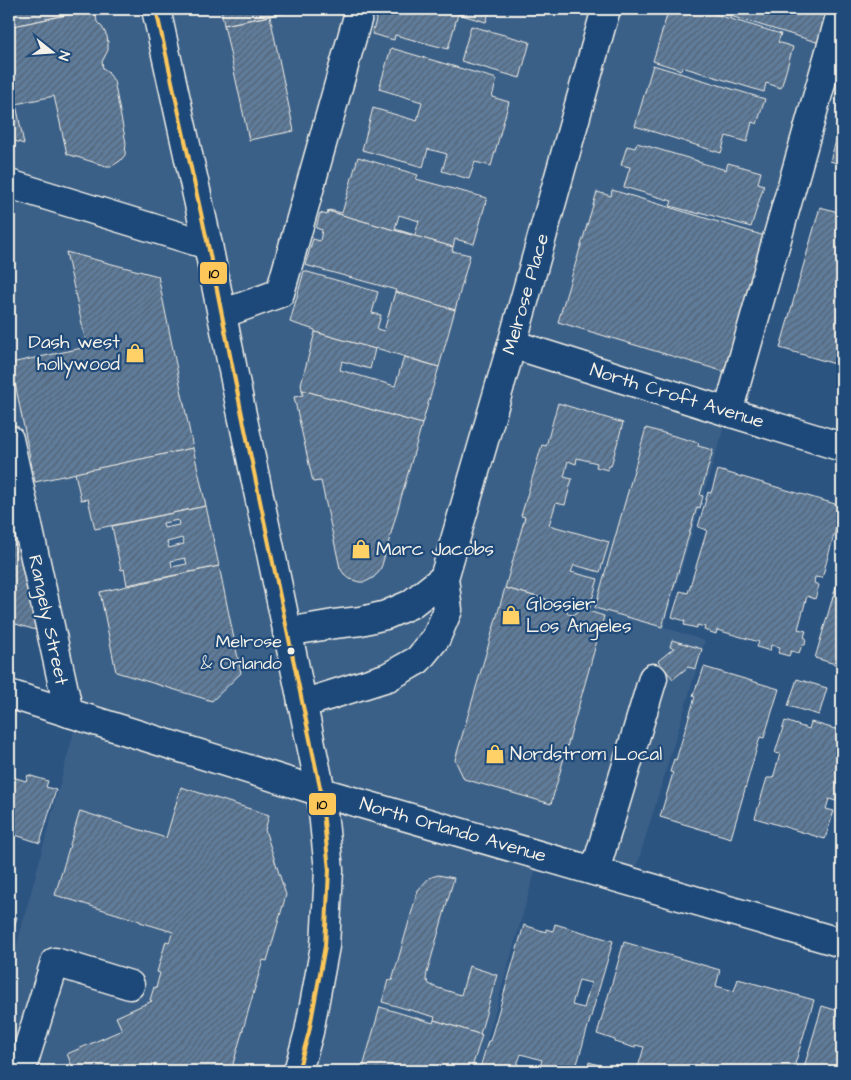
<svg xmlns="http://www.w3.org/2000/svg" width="851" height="1080" font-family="'Architects Daughter',sans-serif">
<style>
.built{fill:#3b6088}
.building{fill:url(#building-hatch);stroke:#f4f1e8;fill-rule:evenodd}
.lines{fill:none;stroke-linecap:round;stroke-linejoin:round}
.minor-casing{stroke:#f4f1e8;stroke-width:31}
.major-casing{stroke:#f4f1e8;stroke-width:31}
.minor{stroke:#1f4a7a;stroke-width:28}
.major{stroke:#1f4a7a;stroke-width:28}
.bus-1-casing{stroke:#1f4a7a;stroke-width:8}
.bus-1{stroke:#fdc75a;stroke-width:4}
.bus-dot{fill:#f4f1e8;stroke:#1f4a7a;stroke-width:2}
.labels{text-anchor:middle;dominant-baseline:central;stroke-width:4.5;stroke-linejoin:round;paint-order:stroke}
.bus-label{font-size:18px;fill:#f4f1e8;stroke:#1f4a7a;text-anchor:end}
.street-label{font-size:19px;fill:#f4f1e8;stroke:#1f4a7a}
.poi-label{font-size:19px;fill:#f4f1e8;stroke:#1f4a7a;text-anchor:start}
.line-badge{stroke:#1f4a7a;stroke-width:2}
.pale-badge-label{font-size:14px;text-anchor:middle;font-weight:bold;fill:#111}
</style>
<defs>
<pattern id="building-hatch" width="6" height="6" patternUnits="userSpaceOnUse" patternTransform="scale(1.25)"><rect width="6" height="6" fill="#5e7b9a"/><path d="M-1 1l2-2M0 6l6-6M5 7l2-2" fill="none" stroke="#556474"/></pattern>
</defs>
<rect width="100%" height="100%" fill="#2c5481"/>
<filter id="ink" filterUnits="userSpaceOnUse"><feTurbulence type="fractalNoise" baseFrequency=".02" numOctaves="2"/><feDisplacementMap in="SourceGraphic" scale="10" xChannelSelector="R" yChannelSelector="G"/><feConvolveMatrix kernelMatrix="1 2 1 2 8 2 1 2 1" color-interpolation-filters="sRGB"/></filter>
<g filter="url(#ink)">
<path class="built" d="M9 9H842V32L664 627 705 641 634 875 542 847 478 1071H9V974L79 713 9 392Z"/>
<g class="building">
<path d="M9 9H93L9 27Z"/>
<path d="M95 9 97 22 102 27 107 36 108 43V50L102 62 103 68 108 72 114 81 126 143 125 155 120 161 112 166H106L67 154 54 96 16 104 24 144 9 139V27Z"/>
<path d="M221 9H303L224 25Z"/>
<path d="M379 9H490L486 22 458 14 448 49 395 35 394 40 372 34Z"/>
<path d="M514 9H539L538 15Z"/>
<path d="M669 9H701V10L781 34 778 42 793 47 781 88 766 83 764 92 682 67 681 70 653 61Z"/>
<path d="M707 9H831L820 43Z"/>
<path d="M270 16 294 131 249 140 224 25Z"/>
<path d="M471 26 530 42 520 78 461 61Z"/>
<path d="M391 48 497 79 492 97 509 102 491 166 475 162 469 179 442 171 447 154 428 149 423 167 362 150 373 108 417 121 422 102 379 89Z"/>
<path d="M653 65 765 99 757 124 752 122 747 142 726 136 721 153 635 126Z"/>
<path d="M842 121V165L830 161Z"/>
<path d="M637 143 698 161V162L726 170 728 163 761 172 758 183 764 185 751 227 700 212V214L670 206 672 201 624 187 630 167 621 165 627 146 635 148Z"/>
<path d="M358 157 418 175 416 179 487 198 474 244 455 239 453 247 328 211 329 210 342 213ZM399 215 419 221 415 235 395 229Z"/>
<path d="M612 190 765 236 741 313 749 315 732 374 558 322 597 192 611 196Z"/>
<path d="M820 207 842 213V366L780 348Z"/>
<path d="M328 211 453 247 452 251 470 255 455 310 395 292 396 290 305 265 313 239 320 241 322 230 316 228 320 213 327 215Z"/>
<path d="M66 252 158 276 193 448 35 482 11 363 87 347Z"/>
<path d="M304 271 378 292 372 313 381 315 377 329 384 331 395 292 455 310 439 367 376 348 375 349 315 332V330L290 322Z"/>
<path d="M315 332 375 349 370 369 342 361 340 370 395 386 404 357 439 367 422 424 302 390 301 384Z"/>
<path d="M302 390 422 424 382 565 379 572 373 578 365 582H359L350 579 344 574 340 568 321 481 313 482 294 397 303 395Z"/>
<path d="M558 403 623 423 611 466H609L608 470 596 467 597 463 577 458 576 464 568 461 564 477 572 479 565 505 556 503 549 525 609 542 600 572 574 565 571 572 598 579 589 610 563 602V604L505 588 525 517 521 516 542 445 546 446Z"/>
<path d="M646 428 699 443 698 446 713 450 700 495 703 496 700 508 697 507 662 627 595 608Z"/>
<path d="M193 448 206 506 95 529 88 499 81 500 75 473Z"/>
<path d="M718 470 842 506 822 578 815 577 814 583 819 585 815 599 807 596 798 629 806 631 804 637 806 638 805 645H802L799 653 791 651 789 656 778 653 780 647 771 645 770 651 757 647 759 642 717 630 716 634 704 630 705 627 697 625V628L684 625 685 621 672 617 680 591 688 593 707 530 698 527 708 492 711 493Z"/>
<path d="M9 485 39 631 9 622Z"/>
<path d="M206 506 219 566 127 585 124 569 121 570 112 526ZM178 520 179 525 164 528 163 523ZM182 538 184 544 169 548 167 542ZM185 558 187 564 172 567 171 561Z"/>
<path d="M219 566 241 673 212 701 116 672 100 592Z"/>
<path d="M842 566V666L815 658Z"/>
<path d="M505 588 566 605 568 614 573 615 582 609 604 616 551 804 464 779 455 760Z"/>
<path d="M672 640 702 649 696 669 688 667 673 679 658 661 674 648 670 647Z"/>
<path d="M704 667 779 689 764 738 760 737 731 838 660 817 673 773 670 772 674 759 676 760 695 697 693 696 697 685H698Z"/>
<path d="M797 679 827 688 819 715 788 706Z"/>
<path d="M785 721 809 729 811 722 842 731V781L836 801 829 799 826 809 834 811 825 839 755 818 767 778H773L780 754 775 753Z"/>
<path d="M28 775 48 781 46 787 56 790 40 843 9 833V776L26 781Z"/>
<path d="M181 787 269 815 265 830 286 895 267 961 263 960 231 1071H74L67 1054 122 1030 116 1017 152 1001 150 1000 154 987 156 988 160 973 157 972 166 941 169 942 173 932 140 922V921L55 895 80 811 166 838Z"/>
<path d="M438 875 454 878 427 973 426 979 429 984 435 987 461 995 469 966 497 975 480 1034 482 1035 434 1020 435 1017 382 1002 388 980 392 981 418 890 429 878Z"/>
<path d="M9 912 14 913 13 916 17 917 9 944Z"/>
<path d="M555 924 613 941 575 1071H539L542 1060 521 1054 517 1065 537 1071H479L488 1041H490L524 925 546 932V929L553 931ZM579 980 591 983 584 1008 572 1005Z"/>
<path d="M624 942 720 970 716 986 734 991 738 979 814 1000 793 1071H712L713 1067 700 1063 697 1071H637L644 1047 635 1045V1048L615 1042V1040L597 1034Z"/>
<path d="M822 1006 842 1012V1071H803Z"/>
<path d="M380 1007 433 1023 434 1020 482 1035 471 1071H362Z"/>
<path d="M589 1062 608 1068 609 1066 626 1071H587Z"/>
</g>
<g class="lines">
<defs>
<g id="minor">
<path d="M9 184 208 245"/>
<path d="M222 314 280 293 360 9"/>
<path d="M512 344 728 412 842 447"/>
<path d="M728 412 842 9"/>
<path d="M9 439 69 713"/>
<path d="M287 632 334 624 361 621 386 615 411 604 444 578"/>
<path d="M9 694 321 792 842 943"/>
<path d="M302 704 388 677 418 660 436 638 448 610 444 578 512 344 606 9"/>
<path d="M595 871 653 678"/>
<path d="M21 1071 55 962 130 985"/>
</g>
<path id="major" d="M156 9 208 245 241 410 321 792 329 870 325 946 309 1032 298 1071"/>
</defs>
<use href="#minor" class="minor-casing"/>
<use href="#major" class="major-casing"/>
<use href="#minor" class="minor"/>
<use href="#major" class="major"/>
<defs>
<path id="bus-1" d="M156 9 208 245 241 410 321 792 329 870 325 946 309 1032 298 1071"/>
</defs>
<use href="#bus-1" class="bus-1-casing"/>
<use href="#bus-1" class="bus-1"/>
</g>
</g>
<defs>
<symbol id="shop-bare" viewBox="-9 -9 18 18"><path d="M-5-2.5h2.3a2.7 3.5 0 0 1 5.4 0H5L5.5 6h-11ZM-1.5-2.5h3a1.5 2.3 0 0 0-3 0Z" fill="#ffd166" stroke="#1f4a7a" stroke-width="2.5" paint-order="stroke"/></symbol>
</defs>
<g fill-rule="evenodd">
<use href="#shop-bare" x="121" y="339" width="28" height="28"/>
<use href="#shop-bare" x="347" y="535" width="28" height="28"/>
<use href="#shop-bare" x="497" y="601" width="28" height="28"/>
<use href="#shop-bare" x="481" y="740" width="28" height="28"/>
</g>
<circle class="bus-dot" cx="291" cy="651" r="4.5"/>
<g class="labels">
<g class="bus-label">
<text x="282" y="641">Melrose<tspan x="282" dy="22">&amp; Orlando</tspan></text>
</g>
<g class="street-label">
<text transform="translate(526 294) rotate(-74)">Melrose Place</text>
<text transform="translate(677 396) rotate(17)">North Croft Avenue</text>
<text transform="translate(48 620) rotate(78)">Rangely Street</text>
<text transform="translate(453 830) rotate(16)">North Orlando Avenue</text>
</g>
<g class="poi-label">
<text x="120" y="342" text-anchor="end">Dash west<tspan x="120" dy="22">hollywood</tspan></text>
<text x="376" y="549">Marc Jacobs</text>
<text x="526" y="604">Glossier<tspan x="526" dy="22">Los Angeles</tspan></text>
<text x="510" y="754">Nordstrom Local</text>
</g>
</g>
<g class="line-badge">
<rect x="199" y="261" width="29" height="24" rx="5" fill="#fdc75a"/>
<rect x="308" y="792" width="29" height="24" rx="5" fill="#fdc75a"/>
</g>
<g class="pale-badge-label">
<text x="214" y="278">10</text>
<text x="322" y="809">10</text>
</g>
<rect width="851" height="1080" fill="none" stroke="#1f4a7a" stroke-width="30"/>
<rect x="15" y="15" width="821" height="1050" fill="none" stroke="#f4f1e8" stroke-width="2" filter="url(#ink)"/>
<g transform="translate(52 52) rotate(107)" stroke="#1f4a7a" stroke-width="4" paint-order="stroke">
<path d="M0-4L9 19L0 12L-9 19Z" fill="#f4f1e8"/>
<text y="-8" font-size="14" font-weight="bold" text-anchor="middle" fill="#f4f1e8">N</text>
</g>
</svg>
